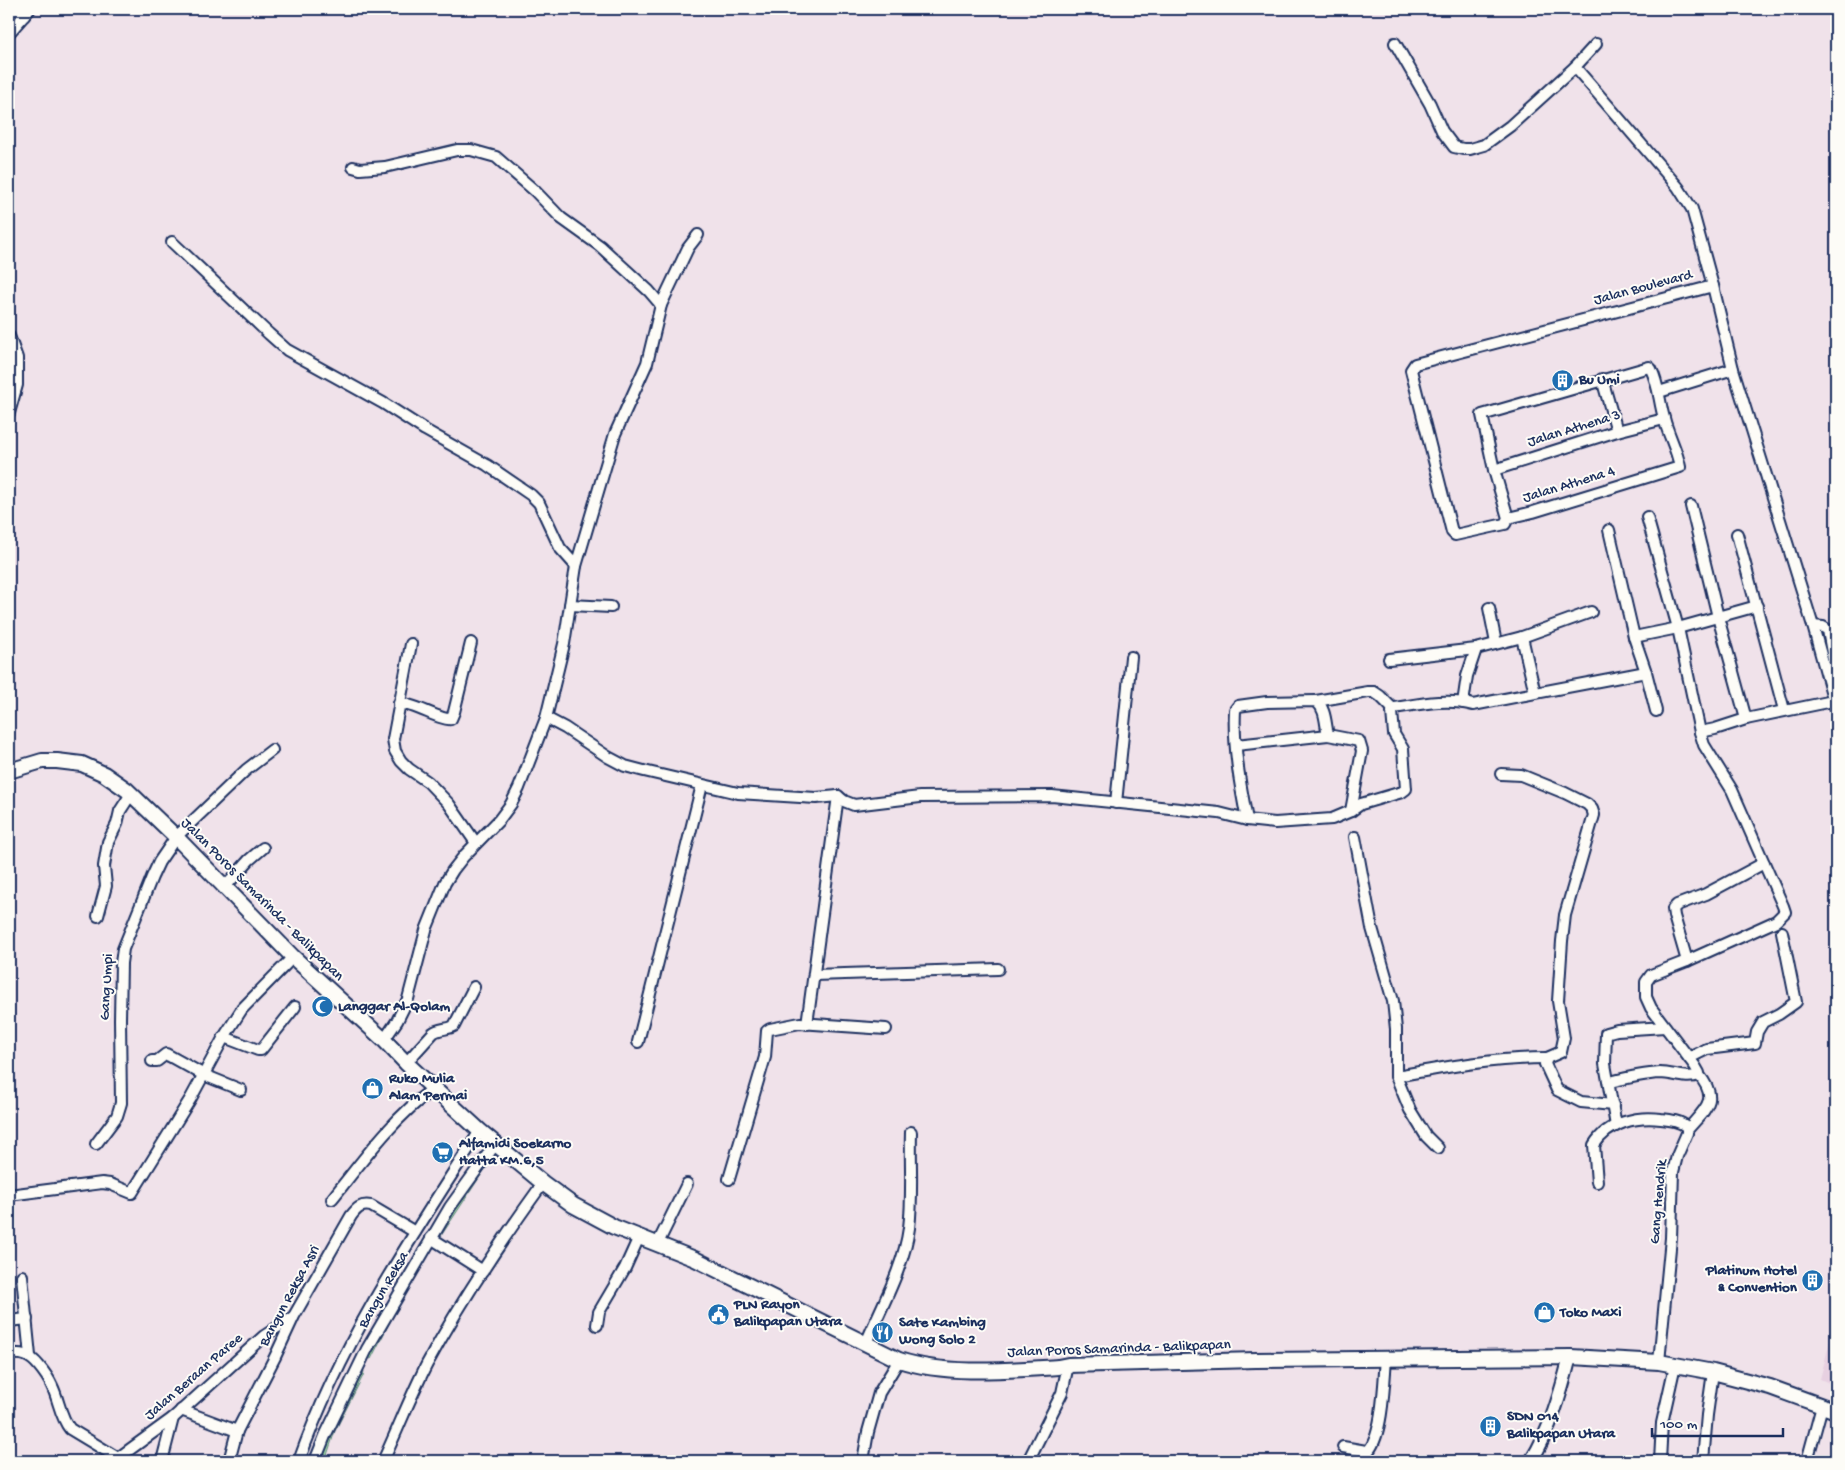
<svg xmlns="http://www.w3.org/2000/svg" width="1845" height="1470" font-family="'Gochi Hand',sans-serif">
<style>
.built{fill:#e7d0e1}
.green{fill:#a8e1a5;stroke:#628882}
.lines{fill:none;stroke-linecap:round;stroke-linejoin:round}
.minor-casing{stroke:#1b2f5e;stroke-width:14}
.major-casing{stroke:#1b2f5e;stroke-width:16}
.highway-casing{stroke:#1b2f5e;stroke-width:18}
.minor{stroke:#fdfcf7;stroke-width:10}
.major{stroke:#fdfcf7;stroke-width:12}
.highway{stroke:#fdfcf7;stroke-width:14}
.labels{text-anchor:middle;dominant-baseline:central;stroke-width:4;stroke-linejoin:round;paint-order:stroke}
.street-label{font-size:15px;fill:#1b2f5e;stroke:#fdfcf7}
.poi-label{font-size:15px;font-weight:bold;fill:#1b2f5e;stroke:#fdfcf7;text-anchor:start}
</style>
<rect width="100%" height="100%" fill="#f0e2ea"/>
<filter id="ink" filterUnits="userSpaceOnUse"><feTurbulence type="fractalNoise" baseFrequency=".02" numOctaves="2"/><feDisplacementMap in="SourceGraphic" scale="10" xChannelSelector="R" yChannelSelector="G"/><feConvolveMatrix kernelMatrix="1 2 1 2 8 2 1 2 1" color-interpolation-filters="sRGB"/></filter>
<g filter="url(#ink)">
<path class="built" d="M1836 1324V1386L1820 1379 1832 1334Z"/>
<g class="green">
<path d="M489 1161V1163L410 1283 371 1359 361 1354C396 1284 443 1223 489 1161Z"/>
<path d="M355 1367 364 1371 363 1376 335 1431 325 1461H312Z"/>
</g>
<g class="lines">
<defs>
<g id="minor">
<path d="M17 9 24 16"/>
<path d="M9 33 30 9"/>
<path d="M1395 43 1430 104 1442 131 1454 147 1463 149H1470L1484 145 1510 126 1575 67"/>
<path d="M1596 44 1575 67 1678 187 1692 209 1713 286"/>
<path d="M353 167 360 169 385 167 457 150H471L496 157 535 191 561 218 600 246 649 291 661 305"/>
<path d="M172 242 269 334 287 350 383 403 425 430 487 465 531 495 539 503 560 548 576 566"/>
<path d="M9 336 17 358V385L9 413"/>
<path d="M1602 379 1617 431"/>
<path d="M1659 392 1733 369"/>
<path d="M1494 470 1617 431 1664 419"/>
<path d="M1691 506 1718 617 1746 719"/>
<path d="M1647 517 1678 628 1700 732 1704 745 1732 790 1764 863 1706 894 1677 905 1673 909 1674 916 1687 961"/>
<path d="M1508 518 1494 470 1482 415 1649 367 1651 369C1659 385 1659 401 1664 418 1668 435 1677 449 1680 467L1533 512 1508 518 1505 524 1455 535 1452 532 1411 370 1415 364 1713 286 1733 369 1813 626 1836 709"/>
<path d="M1609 530 1634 637 1646 672 1656 711"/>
<path d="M1737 534 1784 710"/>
<path d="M570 605 611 607"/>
<path d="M1489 608 1496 643"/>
<path d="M1813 626 1823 627 1828 630 1836 675"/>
<path d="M1522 637 1535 693"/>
<path d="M1634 637 1678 628 1757 606"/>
<path d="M411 644 393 739 395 751 401 761 409 769 428 782 449 804 476 843"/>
<path d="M1389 659 1476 649 1522 637 1591 612"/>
<path d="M1316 701 1368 692H1374L1380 696 1393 709"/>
<path d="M399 703C415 704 442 721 451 719L454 712 471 643"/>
<path d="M1463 703 1467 676 1476 649"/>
<path d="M546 718 565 728 608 757 625 766 644 771 738 793 816 798 838 796 844 801 854 805 920 797 1052 796 1219 813 1247 820 1275 823 1332 819 1351 811 1361 804 1402 792 1406 789 1403 749 1394 734 1392 712 1395 708C1420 704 1448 698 1473 705L1646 672"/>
<path d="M1700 732 1715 729 1746 719 1833 701"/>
<path d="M1236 745 1328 735"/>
<path d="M1501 774 1521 775 1565 793 1587 804 1592 809 1594 815 1565 915 1562 941 1558 1001 1564 1038 1561 1052 1547 1058 1545 1064 1557 1090 1581 1102 1613 1105"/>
<path d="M1116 803 1131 657"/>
<path d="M1247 820C1240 784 1233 746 1235 710L1238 706 1267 702 1316 701C1326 709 1325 722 1328 735L1359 741 1362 751 1351 811"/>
<path d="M1355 837 1372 928 1393 1001 1396 1029V1076L1410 1110 1426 1136 1438 1148"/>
<path d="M225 887 249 860 263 848"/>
<path d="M98 916 106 886 104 866 108 842 117 824 120 811 131 794"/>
<path d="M814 975 998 969"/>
<path d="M807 1024 838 796"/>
<path d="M224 1037 258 1050H261L295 1007"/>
<path d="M384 1040 397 1021 408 999 426 930 445 883 453 870 464 856 499 820 511 804 519 788 546 718 564 644 576 566 615 434 647 363 661 305 688 248 698 235"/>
<path d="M638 1042 702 785"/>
<path d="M1689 1058 1707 1049 1755 1043 1757 1032 1763 1022 1779 1014 1796 1002 1782 932"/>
<path d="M152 1061H157L166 1054 204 1075 241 1090"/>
<path d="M406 1063 433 1033C439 1028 447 1030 454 1026L474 987"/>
<path d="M1396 1076C1446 1067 1496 1058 1547 1058"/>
<path d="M1610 1082C1626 1078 1643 1074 1660 1073 1674 1073 1685 1080 1699 1075"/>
<path d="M1616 1126 1605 1064 1606 1033 1617 1030 1665 1027"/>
<path d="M1688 1129C1705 1109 1720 1100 1699 1075V1073L1695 1066 1651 1008 1646 997V982L1651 975 1687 961 1776 921 1785 912 1783 906 1764 863"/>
<path d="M96 1144 117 1116 121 1103 120 1019 121 963 123 949 152 877 159 862 176 837 246 770 272 750"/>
<path d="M729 1179 765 1057 767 1031 770 1029 800 1023 886 1029"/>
<path d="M1597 1182 1594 1145C1608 1122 1637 1116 1661 1119 1671 1120 1680 1121 1687 1127V1133L1677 1156 1673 1172 1671 1238 1659 1362"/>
<path d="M9 1195 102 1183 110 1184 132 1193 191 1098 224 1037 242 1009 293 957"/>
<path d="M332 1199C363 1160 393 1118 434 1088"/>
<path d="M431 1238 483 1271"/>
<path d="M658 1243 687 1184"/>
<path d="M22 1276 30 1356"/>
<path d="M9 1321 27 1319"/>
<path d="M597 1325 599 1312 625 1268 639 1237"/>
<path d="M866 1343C881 1307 904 1267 909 1228 913 1196 910 1163 911 1132"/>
<path d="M9 1354C23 1353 30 1355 39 1366 44 1372 49 1379 52 1386 59 1400 60 1417 70 1429L118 1458"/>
<path d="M181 1410 237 1431"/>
<path d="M1343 1447 1366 1451 1369 1450C1383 1433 1384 1381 1386 1358"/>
<path d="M114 1461 173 1418 264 1336 293 1317"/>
<path d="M162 1461 173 1418"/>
<path d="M229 1461 237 1431 275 1357 294 1316 351 1216C357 1208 361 1204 371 1206L415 1232"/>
<path d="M299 1461C341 1342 412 1236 480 1131"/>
<path d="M315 1461 325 1436 367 1349 450 1207 496 1143"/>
<path d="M383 1461C398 1429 411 1395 427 1364 461 1301 501 1241 543 1183"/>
<path d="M863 1461 868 1432 879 1393 899 1360"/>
<path d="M1028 1461 1062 1393 1068 1365"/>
<path d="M1660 1461 1662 1423 1675 1365"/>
<path d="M1703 1461 1707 1415 1713 1372"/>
<path d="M1807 1461 1822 1406"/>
</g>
<path id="major" d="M1531 1461C1550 1431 1561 1392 1570 1357"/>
<path id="highway" d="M9 771 42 761H57L82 764 104 774 127 790 176 837 293 957 384 1040 406 1063 480 1131 543 1183 573 1205 614 1227 695 1259 899 1360C948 1376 1008 1370 1058 1367L1068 1365 1256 1360 1571 1357 1659 1362 1713 1372 1770 1387 1836 1411"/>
</defs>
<use href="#minor" class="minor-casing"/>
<use href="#major" class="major-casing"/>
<use href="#highway" class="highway-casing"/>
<use href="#minor" class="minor"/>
<use href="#major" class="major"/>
<use href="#highway" class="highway"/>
</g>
</g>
<defs>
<symbol id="building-disc" viewBox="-11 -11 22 22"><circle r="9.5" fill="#1f6fb2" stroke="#fdfcf7"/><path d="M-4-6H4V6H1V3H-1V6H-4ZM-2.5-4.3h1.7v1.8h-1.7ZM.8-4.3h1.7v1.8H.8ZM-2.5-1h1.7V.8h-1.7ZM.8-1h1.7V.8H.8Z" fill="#fff"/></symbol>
<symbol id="mosque-disc" viewBox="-11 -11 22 22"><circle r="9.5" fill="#1f6fb2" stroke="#fdfcf7"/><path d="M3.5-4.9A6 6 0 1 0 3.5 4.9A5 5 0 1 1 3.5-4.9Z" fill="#fff"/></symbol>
<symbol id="shop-disc" viewBox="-11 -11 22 22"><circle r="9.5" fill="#1f6fb2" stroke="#fdfcf7"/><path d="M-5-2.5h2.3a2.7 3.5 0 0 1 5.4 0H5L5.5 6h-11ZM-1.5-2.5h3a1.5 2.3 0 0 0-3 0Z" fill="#fff"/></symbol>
<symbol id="supermarket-disc" viewBox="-11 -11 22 22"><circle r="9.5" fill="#1f6fb2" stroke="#fdfcf7"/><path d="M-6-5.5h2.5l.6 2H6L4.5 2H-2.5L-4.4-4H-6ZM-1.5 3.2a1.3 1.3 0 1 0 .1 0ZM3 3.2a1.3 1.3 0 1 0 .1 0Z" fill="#fff"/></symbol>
<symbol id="civic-disc" viewBox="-11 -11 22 22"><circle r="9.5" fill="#1f6fb2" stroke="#fdfcf7"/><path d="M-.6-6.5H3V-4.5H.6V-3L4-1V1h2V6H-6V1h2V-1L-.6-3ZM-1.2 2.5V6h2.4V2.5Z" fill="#fff"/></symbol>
<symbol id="restaurant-disc" viewBox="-11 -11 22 22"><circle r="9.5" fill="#1f6fb2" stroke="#fdfcf7"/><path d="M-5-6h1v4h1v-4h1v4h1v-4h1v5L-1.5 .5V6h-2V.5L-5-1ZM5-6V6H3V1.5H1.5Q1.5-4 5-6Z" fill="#fff"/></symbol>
</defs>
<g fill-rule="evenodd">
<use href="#building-disc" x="1550" y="368" width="25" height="25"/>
<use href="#mosque-disc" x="310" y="994" width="25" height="25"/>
<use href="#shop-disc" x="360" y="1076" width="25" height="25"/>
<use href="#supermarket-disc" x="430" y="1140" width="25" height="25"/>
<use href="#building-disc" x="1800" y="1268" width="25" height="25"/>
<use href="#shop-disc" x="1532" y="1300" width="25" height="25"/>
<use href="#civic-disc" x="706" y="1302" width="25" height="25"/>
<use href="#restaurant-disc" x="870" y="1320" width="25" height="25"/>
<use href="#building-disc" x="1478" y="1414" width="25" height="25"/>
</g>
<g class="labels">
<g class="street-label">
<text transform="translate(1643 288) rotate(-15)">Jalan Boulevard</text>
<text transform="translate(1574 429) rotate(-17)">Jalan Athena 3</text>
<text transform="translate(1569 485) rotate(-17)">Jalan Athena 4</text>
<text transform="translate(262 900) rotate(45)">Jalan Poros Samarinda - Balikpapan</text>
<text transform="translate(107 987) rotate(-87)">Gang Umpi</text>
<text transform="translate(1659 1202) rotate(-85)">Gang Hendrik</text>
<text transform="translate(384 1290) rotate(-60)">Bangun Reksa</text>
<text transform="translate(290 1296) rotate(-62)">Bangun Reksa Asri</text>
<text transform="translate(1119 1349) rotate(-2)">Jalan Poros Samarinda - Balikpapan</text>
<text transform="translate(194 1377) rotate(-41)">Jalan Beraan Paree</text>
</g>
<g class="poi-label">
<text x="1579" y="380">Bu Umi</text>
<text x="338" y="1007">Langgar Al-Qolam</text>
<text x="389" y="1079">Ruko Mulia<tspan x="389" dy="17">Alam Permai</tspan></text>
<text x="459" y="1144">Alfamidi Soekarno<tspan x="459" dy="17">Hatta KM.6,5</tspan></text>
<text x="1797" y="1271" text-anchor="end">Platinum Hotel<tspan x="1797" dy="17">&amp; Convention</tspan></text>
<text x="734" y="1305">PLN Rayon<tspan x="734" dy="17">Balikpapan Utara</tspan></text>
<text x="1560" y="1313">Toko Maxi</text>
<text x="899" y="1323">Sate Kambing<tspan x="899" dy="17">Wong Solo 2</tspan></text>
<text x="1507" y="1417">SDN 014<tspan x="1507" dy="17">Balikpapan Utara</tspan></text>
</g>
</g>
<rect width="1845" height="1470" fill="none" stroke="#fdfcf7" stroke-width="30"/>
<rect x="15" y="15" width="1815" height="1440" fill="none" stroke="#1b2f5e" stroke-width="2" filter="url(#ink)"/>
<path d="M1652 1428v8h131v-8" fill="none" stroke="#1b2f5e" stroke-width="2.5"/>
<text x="1660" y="1428" font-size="15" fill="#1b2f5e" stroke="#fdfcf7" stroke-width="4" paint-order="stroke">100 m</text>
</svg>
